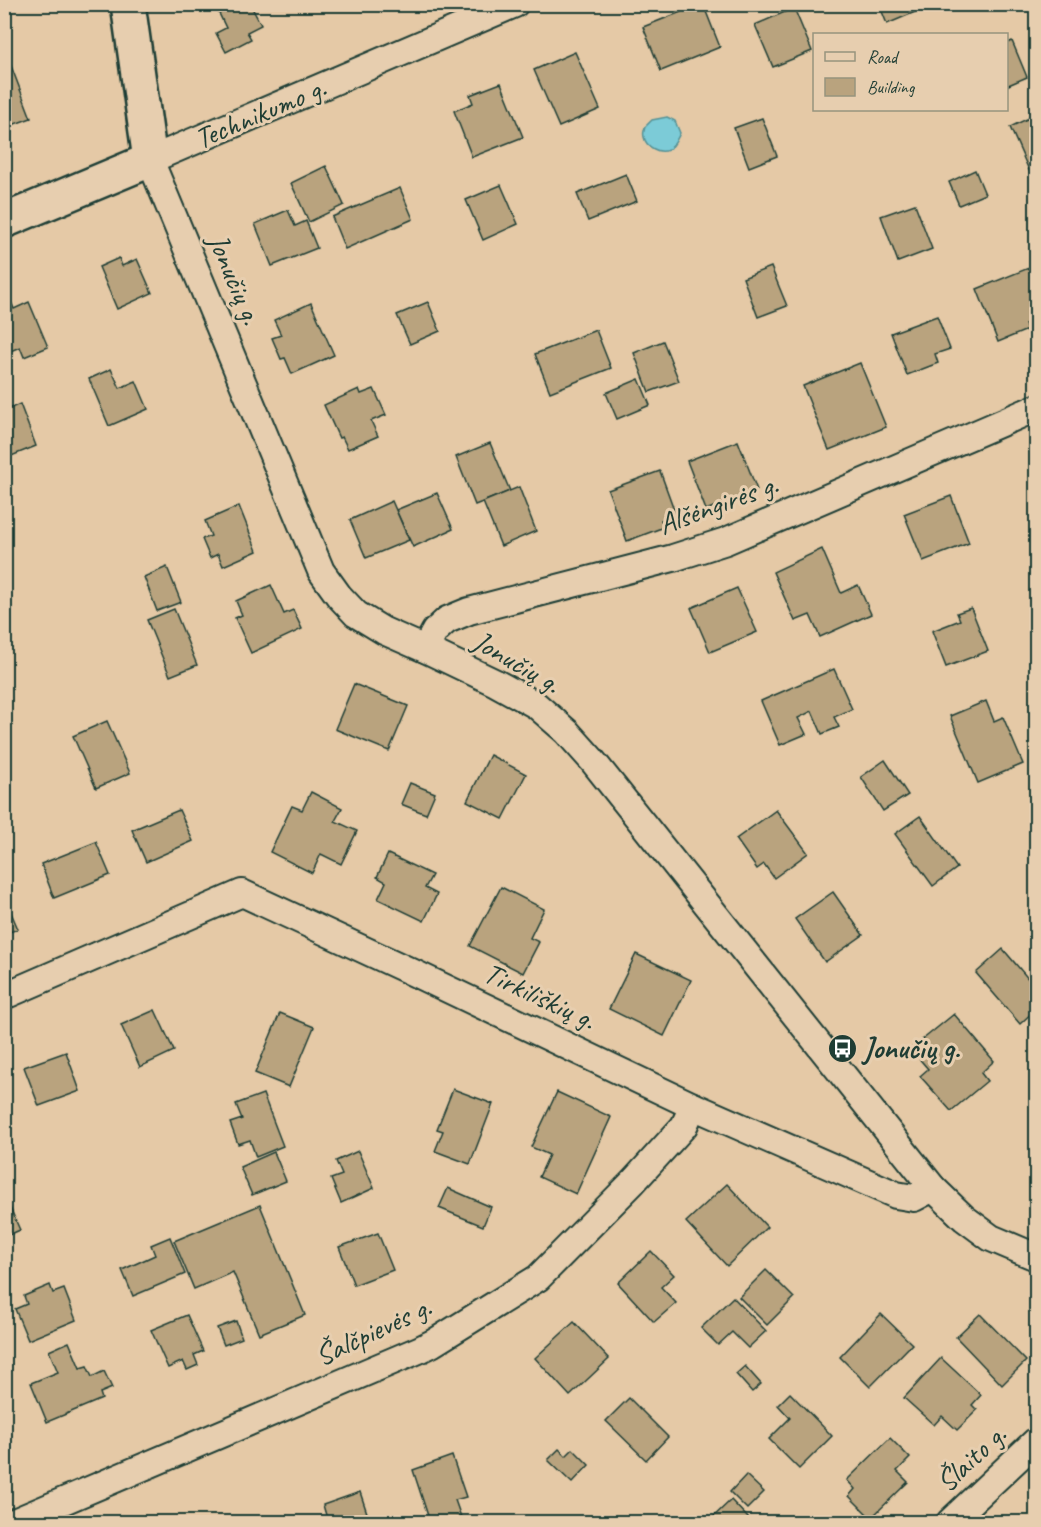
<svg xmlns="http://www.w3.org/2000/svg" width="1041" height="1527" font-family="Caveat,sans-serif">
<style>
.water{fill:#7bcbd7;stroke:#569296;stroke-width:1.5}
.building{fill:#b9a37e;stroke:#1f3d34;stroke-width:1.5}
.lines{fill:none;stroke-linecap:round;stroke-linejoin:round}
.street-casing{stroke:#1f3d34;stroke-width:30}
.secondary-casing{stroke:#1f3d34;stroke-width:38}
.street{stroke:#e7ceaf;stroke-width:26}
.secondary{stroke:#e7ceaf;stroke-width:33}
.labels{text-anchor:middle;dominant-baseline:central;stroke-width:6;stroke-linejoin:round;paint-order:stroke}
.street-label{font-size:30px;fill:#1f3d34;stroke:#e7ceaf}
.poi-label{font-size:30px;font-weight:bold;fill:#1f3d34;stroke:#e7ceaf;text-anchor:start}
</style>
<rect width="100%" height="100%" fill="#e5c9a6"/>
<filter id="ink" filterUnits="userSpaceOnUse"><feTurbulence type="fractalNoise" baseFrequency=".0167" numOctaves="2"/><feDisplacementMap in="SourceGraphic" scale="12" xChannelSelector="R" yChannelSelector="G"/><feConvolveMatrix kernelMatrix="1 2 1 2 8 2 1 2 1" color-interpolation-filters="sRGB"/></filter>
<g filter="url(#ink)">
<path class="water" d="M667 117 675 121 680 133C677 139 674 147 668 150 659 154 646 147 644 137 643 134 644 130 645 127L652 120Z"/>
<g class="building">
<path d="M222 4H250L261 25 247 32 251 39 226 52 216 33 226 28 216 7Z"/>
<path d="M678 4H703L720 47 661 71 643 27 681 12Z"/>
<path d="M879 4H934L887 24Z"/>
<path d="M794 8 812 51 773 67 755 25Z"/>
<path d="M1012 41 1027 77 1006 86V44Z"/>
<path d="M575 52 600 109 559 127 534 70Z"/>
<path d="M8 58 31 118 4 128V59Z"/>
<path d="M501 83 523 137 472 157 454 111 473 103 470 95Z"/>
<path d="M1031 117 1036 129V186L1010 127Z"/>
<path d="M762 118 777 156 749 167 734 128Z"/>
<path d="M326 166 344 205 309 222 291 183Z"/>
<path d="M975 170 985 194 959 205 949 182Z"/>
<path d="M626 174 637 201 588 221 577 194Z"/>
<path d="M501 185 518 224 483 240 466 200Z"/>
<path d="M400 188 413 219 345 249 332 217Z"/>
<path d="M915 204 932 249 898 262 881 216Z"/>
<path d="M288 210 295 226 306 221 317 248 272 266 255 224Z"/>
<path d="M119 258 122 266 137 259 152 293 117 309 99 267Z"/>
<path d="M1036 265V319L1025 324 1027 330 998 342 977 289Z"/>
<path d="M771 267 787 306 758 317 743 278Z"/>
<path d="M29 302 48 347 24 357 20 347 8 352 4 343V307L12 304 14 309Z"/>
<path d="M428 302 440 331 410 344 397 315Z"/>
<path d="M311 303 334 355 292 374 285 358 281 359 272 338 281 335 274 320Z"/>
<path d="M937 316 950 349 935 354 938 363 907 375 891 333Z"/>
<path d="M596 330 611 368 550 392 535 354Z"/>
<path d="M663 341 679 381 649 392 634 353Z"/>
<path d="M860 363 886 427 829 450 803 386Z"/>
<path d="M111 369 120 388 136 381 148 409 109 426 89 379Z"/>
<path d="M639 379 650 405 617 419 606 393Z"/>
<path d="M359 389 361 394 374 389 386 415 371 421 378 436 348 449 342 437 339 438 324 405Z"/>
<path d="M20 404 36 446 4 459V411Z"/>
<path d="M738 441 757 490 706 510 687 461Z"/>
<path d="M490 443 510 491 475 505 456 457Z"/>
<path d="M660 471 676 515 661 520 664 527 627 541 608 490Z"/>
<path d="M519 487 536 531 501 546 483 502Z"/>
<path d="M437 493 453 529 413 547 396 510Z"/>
<path d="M951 496 969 543 923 561 904 514Z"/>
<path d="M392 501 409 540 366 558 350 520Z"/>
<path d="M239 506 257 551 223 566 218 554 210 558 202 539 211 536 205 521Z"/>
<path d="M822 549 841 593 858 585 871 614 820 637 810 615 795 621 773 572Z"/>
<path d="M167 567 181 602 157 611 144 577Z"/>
<path d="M271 585 284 614 293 610 302 629 251 653 235 618 242 615 236 601Z"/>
<path d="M737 588 757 632 710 652 691 608Z"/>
<path d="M971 608 988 651 946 667 932 631 960 620 957 613Z"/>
<path d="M174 609 197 665 170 676 147 620Z"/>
<path d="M834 669 852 709 834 717 839 727 822 734 812 711 798 718 806 734 780 745 761 701Z"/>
<path d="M354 684 408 706 389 751 335 729Z"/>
<path d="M986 701 994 721 1003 717 1023 764 978 783 950 716Z"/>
<path d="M107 721 130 773 96 788 73 736Z"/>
<path d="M490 755 526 774 503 819 467 801Z"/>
<path d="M885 760 908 795 883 811 861 777Z"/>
<path d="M410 783 435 793 426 814 401 804Z"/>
<path d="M311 792 342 808 335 821 357 831 341 864 321 854 312 873 270 852 292 806 302 810Z"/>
<path d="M179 810 193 841 146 862 132 830Z"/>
<path d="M776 810 808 853 774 878 764 864 757 869 736 839Z"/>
<path d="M920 816 957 868 933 886 895 834Z"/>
<path d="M96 842 110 875 54 898 41 864Z"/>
<path d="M388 854 432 875 425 888 437 894 424 921 378 899 386 882 377 877Z"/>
<path d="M501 887 544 909 530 938 539 942 523 973 470 946Z"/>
<path d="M833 892 863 935 825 962 795 919Z"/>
<path d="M4 896 18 929 4 934Z"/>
<path d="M1003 949 1036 988V1009L1020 1024 976 973Z"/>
<path d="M636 954 691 980 664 1036 609 1009Z"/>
<path d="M155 1010 174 1051 140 1067 121 1025Z"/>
<path d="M280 1013 314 1027 289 1087 255 1073Z"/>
<path d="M954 1014 994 1061 981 1073 987 1081 951 1111 920 1076 928 1069 911 1049Z"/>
<path d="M66 1052 80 1091 39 1106 24 1067Z"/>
<path d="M453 1089 493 1104 470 1164 435 1151 443 1131 437 1129Z"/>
<path d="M557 1092 611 1117 576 1194 539 1177 549 1155 531 1147Z"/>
<path d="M263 1094 283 1146 256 1157 250 1140 238 1144 230 1123 242 1119 236 1104Z"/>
<path d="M358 1151 374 1188 341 1203 331 1179 342 1175 336 1161Z"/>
<path d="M274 1152 286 1181 252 1195 240 1167Z"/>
<path d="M727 1184 767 1227 727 1266 686 1222Z"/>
<path d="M448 1188 491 1207 483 1226 439 1208Z"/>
<path d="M4 1194 20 1230 4 1237Z"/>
<path d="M260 1205 305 1315 259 1334 233 1272 194 1289 174 1241Z"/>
<path d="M378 1233 393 1270 354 1285 339 1247Z"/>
<path d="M170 1237 185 1274 133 1296 122 1270 155 1255 151 1245Z"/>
<path d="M651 1251 674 1275 661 1287 676 1303 654 1322 618 1283Z"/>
<path d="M766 1270 794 1298 767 1325 739 1297Z"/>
<path d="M50 1285 53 1293 64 1289 76 1320 28 1340 15 1309 27 1304 24 1296Z"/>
<path d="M733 1297 766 1331 748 1348 732 1332 718 1345 701 1328Z"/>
<path d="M881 1314 912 1344 870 1387 840 1357Z"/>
<path d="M980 1314 1026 1361 1002 1385 956 1337Z"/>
<path d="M187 1315 203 1351 194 1355 198 1365 187 1370 183 1361 168 1368 151 1330Z"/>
<path d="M236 1321 242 1338 224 1345 217 1328Z"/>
<path d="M574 1322 609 1359 570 1396 535 1358Z"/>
<path d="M69 1342 80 1368 87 1366 92 1377 104 1371 112 1388 100 1393 102 1399 47 1422 31 1383 58 1372 49 1351Z"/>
<path d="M941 1358 981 1395 972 1405 977 1410 957 1430 942 1416 934 1425 904 1398Z"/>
<path d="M745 1366 761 1384 752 1392 736 1374Z"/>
<path d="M790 1393 832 1436 799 1469 769 1439 790 1418 778 1405Z"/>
<path d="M629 1398 668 1437 646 1460 606 1421Z"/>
<path d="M890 1438 910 1458 897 1471 908 1482 871 1518 849 1496 855 1489 847 1480Z"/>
<path d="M559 1449 566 1456 573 1449 589 1465 572 1483 548 1460Z"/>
<path d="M452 1456 466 1497 455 1500 461 1517 446 1522H430L413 1470Z"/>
<path d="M746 1475 764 1492 747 1509 730 1492Z"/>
<path d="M360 1492 370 1522H328L323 1505Z"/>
<path d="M731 1500 749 1519 745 1522H710L709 1521Z"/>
</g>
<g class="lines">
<defs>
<g id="street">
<path d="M515 4 150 160 321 571 339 596 356 614 384 631 425 649 496 683 536 705 567 732 592 760 933 1188 964 1218 991 1238 1036 1257"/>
<path d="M425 649 435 631 447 620 469 611 673 558 726 541 1036 408"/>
<path d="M4 996 242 893 414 973 693 1106 896 1195 914 1198 933 1188"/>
<path d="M14 1522 421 1349 433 1343 538 1278 633 1182 684 1126 693 1106"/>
<path d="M950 1522 1036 1441"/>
</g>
<path id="secondary" d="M4 221 150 160 128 4"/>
</defs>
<use href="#street" class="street-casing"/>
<use href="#secondary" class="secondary-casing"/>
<use href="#street" class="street"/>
<use href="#secondary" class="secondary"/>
</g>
</g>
<defs>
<symbol id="bus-disc" viewBox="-11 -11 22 22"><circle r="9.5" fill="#1f3d34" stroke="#e7ceaf"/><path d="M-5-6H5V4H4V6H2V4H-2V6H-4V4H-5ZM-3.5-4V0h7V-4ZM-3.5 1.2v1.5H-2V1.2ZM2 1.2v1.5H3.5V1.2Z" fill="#fff"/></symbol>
</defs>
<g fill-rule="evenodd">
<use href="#bus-disc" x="826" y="1032" width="33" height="33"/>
</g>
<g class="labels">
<g class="street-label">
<text transform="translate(260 113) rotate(-23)">Technikumo g.</text>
<text transform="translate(235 279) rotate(67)">Jonučių g.</text>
<text transform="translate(718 504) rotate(-20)">Alšėngirės g.</text>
<text transform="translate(517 662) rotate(30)">Jonučių g.</text>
<text transform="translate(540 996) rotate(25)">Tirkiliškių g.</text>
<text transform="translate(373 1331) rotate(-25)">Šalčpievės g.</text>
<text transform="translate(971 1458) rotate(-43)">Šlaito g.</text>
</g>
<g class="poi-label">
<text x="863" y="1048">Jonučių g.</text>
</g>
</g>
<rect width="1041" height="1527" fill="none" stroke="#e7ceaf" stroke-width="24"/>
<rect x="12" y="12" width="1017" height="1503" fill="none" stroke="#1f3d34" stroke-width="2" filter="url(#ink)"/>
<rect x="813" y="33" width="195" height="78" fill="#e7ceaf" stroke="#97947e" stroke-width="1.5"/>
<rect x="825" y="52" width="30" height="9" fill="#e7ceaf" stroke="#97947e" stroke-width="1.5"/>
<text x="867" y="63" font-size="18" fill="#1f3d34">Road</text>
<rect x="825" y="78" width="30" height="18" fill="#b9a37e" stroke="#97947e" stroke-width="1.5"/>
<text x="867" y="93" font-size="18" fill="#1f3d34">Building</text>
</svg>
